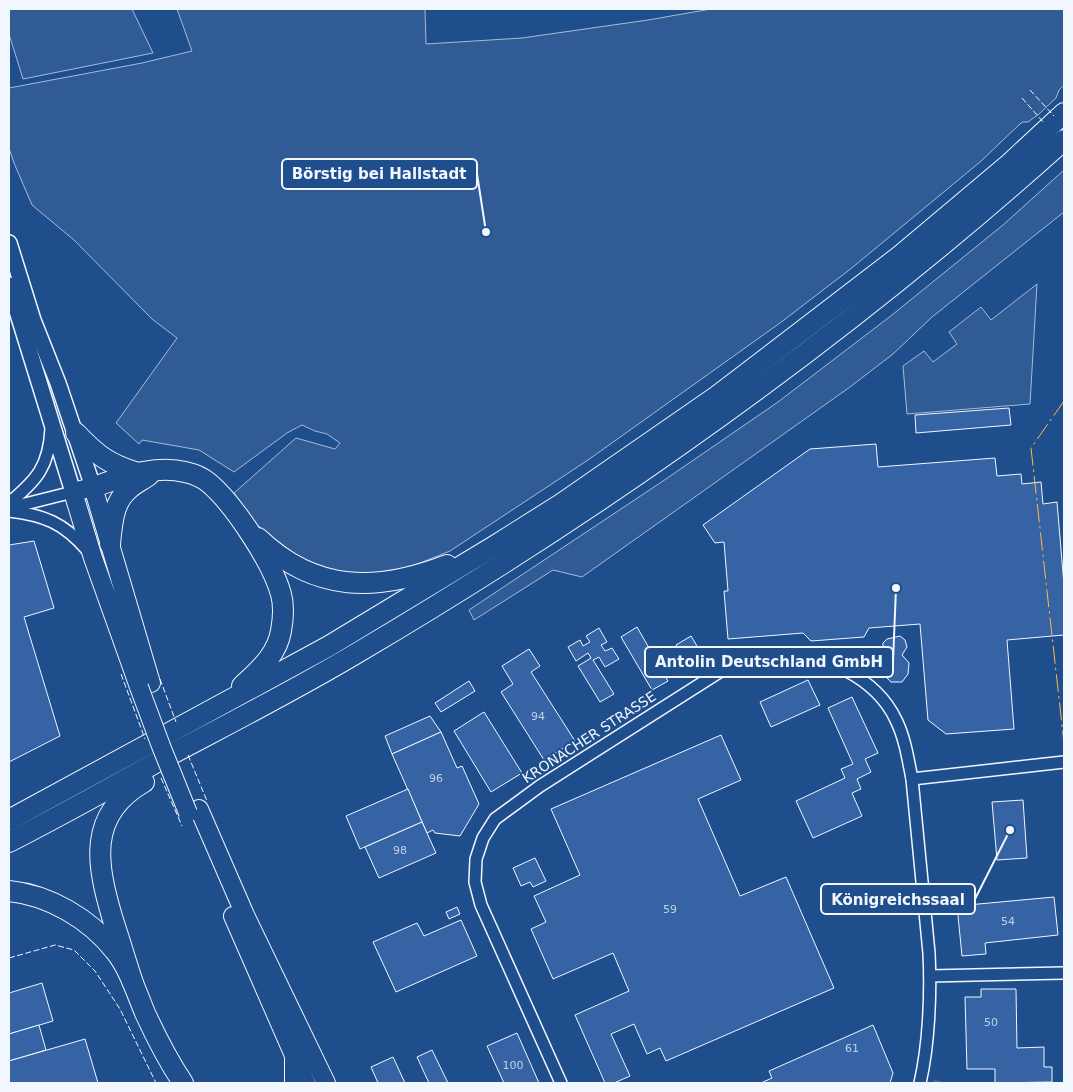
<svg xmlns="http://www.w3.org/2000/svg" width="1073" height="1092" font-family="'DejaVu Sans',sans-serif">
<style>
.built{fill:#305b95;stroke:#a8bbd7}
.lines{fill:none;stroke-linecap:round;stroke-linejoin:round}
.stream{stroke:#446ba0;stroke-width:4}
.building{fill:#3563a3;stroke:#f2f6ff}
.minor-casing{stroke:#f2f6ff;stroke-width:14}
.secondary-casing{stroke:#f2f6ff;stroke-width:18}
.primary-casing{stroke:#f2f6ff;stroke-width:20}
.motorway-casing{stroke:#f2f6ff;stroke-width:22}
.minor{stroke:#1f4e8c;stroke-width:11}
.secondary{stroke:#1f4e8c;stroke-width:15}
.primary{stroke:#1f4e8c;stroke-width:18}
.motorway{stroke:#1f4e8c;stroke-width:20}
.primary-bridge-casing{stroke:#f2f6ff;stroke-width:20;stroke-linecap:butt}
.primary-bridge{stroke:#1f4e8c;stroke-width:18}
.fence{stroke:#f2f6ff;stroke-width:1;stroke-dasharray:6 2.5;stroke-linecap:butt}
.power{stroke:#ffb74d;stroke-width:1;stroke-dasharray:18 4 2.5 4;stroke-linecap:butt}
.labels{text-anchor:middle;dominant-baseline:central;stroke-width:4;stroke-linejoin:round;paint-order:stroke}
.number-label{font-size:11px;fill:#c3d1e8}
.street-label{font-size:14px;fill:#f2f6ff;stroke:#1f4e8c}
.leader{fill:none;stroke:#f2f6ff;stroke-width:2}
.callout-dot{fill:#f2f6ff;stroke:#1f4e8c;stroke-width:2}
.callout{fill:#1f4e8c;stroke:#f2f6ff;stroke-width:2}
.callout-label{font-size:15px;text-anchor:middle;font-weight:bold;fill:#f2f6ff}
</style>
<rect width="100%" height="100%" fill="#1f4e8c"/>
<g class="built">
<path d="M9 9H132L153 53 23 79 9 34Z"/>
<path d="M177 9H425L426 44 522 38 648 20 711 9H1064V85L1059 90 1056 98 1039 114 1028 122H1023L1020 124 980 162 853 267 780 323 588 460 450 551 420 563 396 571 365 574 347 573 327 568 300 558 257 525 234 493 296 438 335 449 340 443 327 434 315 431 302 425 287 433 234 472 199 450 142 440 139 444 116 423 177 338 152 319 74 240 32 205 14 163 9 148V88L142 63 192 51Z"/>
<path d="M1064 170V212L932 317 893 354 850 387 582 577 553 570 474 620 469 610 663 481 778 402 892 315 1003 225Z"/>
<path d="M1037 284 1030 404 907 414 903 366 924 351 933 362 957 344 949 332 981 307 991 320Z"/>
</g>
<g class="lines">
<path class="stream" d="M935 1082 939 1083"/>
</g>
<g class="building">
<path d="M1009 408 1011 425 916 433 915 415Z"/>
<path d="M876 444 878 467 995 458 997 476 1021 474 1022 484 1041 482 1043 504 1057 502 1064 585V635L1007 640 1014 729 946 734 928 720 920 624 869 628 864 637 811 641 803 633 728 639 724 591H728L724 542 715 543 703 525 810 449Z"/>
<path d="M34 541 54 608 24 617 60 736 9 762V545Z"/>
<path d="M637 627 668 681 652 690 621 637Z"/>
<path d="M599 628 607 642 601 645 605 651 612 648 619 659 605 667 599 657 593 660 614 694 600 702 578 666 591 658 588 653 576 661 568 647 580 640 583 646 590 642 586 636Z"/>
<path d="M691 636 703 656 688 665 676 645Z"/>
<path d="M900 636 905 640 907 647 902 655 909 663 908 674 902 682H891L885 676 884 667 891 660 883 655V643L887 639Z"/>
<path d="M529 649 540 666 531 672 575 741 544 760 501 692 513 684 502 666Z"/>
<path d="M808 680 820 705 771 727 760 702Z"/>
<path d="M469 681 475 691 441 712 435 703Z"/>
<path d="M852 697 878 753 865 759 871 772 857 779 861 789 852 793 862 816 813 838 796 801 845 778 841 769 853 764 828 708Z"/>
<path d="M484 712 522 773 491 792 454 731Z"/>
<path d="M430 716 441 732 392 754 385 736Z"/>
<path d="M441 732 457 768 462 766 479 804 460 836 435 833 433 830 427 833 392 754Z"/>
<path d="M721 735 741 780 698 799 740 896 786 877 834 988 666 1061 660 1048 647 1054 634 1024 611 1034 630 1076 614 1083H605L575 1015 629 991 613 953 553 979 531 929 546 922 534 896 580 875 551 809Z"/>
<path d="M408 789 422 822 360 849 346 816Z"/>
<path d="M1023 800 1027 858 997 860 992 802Z"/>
<path d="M422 822 436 853 379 878 365 847Z"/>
<path d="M535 858 546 881 533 887 530 882 521 886 513 868Z"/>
<path d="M1054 897 1058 935 985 943 986 954 962 956 957 906Z"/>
<path d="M457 907 460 914 449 919 446 912Z"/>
<path d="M461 920 477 956 396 992 373 942 417 923 424 936Z"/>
<path d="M42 983 53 1021 9 1034V993Z"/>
<path d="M981 989H1016L1017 1048 1044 1047V1067H1052V1082L995 1083V1069H967L965 997H981Z"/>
<path d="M39 1025 46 1050 9 1061V1034Z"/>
<path d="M873 1025 893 1073 890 1083H761L772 1078 769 1071Z"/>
<path d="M517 1033 539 1083H504L487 1046Z"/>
<path d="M85 1039 98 1083H9V1061Z"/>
<path d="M432 1050 448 1083H429L417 1057Z"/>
<path d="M393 1057 405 1083H378L371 1067Z"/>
</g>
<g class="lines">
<defs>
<g id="minor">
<path d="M9 503C37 480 49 466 51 429"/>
<path d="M9 508 73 492"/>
<path d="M9 511C44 515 64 523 87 550"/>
<path d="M912 779 1064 762"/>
<path d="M930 976 1064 973"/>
<path d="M561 1083 481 905 475 882 476 859 483 838 495 819 540 786 724 669C740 663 758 655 775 654 821 652 876 677 896 720 905 738 908 759 912 779L929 953C931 993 929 1044 920 1083"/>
</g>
<g id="secondary">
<path d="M9 243 33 320 58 383 93 487"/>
<path d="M9 285 73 492"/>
</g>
<g id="primary">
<path d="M139 687 93 558 73 492 93 487 151 683"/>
<path d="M199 809 245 915 326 1083"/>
<path d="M233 916 306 1083"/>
</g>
<g id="motorway">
<path d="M76 433C97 455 108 464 138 473"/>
<path d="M93 487C121 478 155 464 185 472 194 474 202 477 209 483 234 504 272 562 281 594 284 605 283 620 281 631 277 655 259 670 242 686"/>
<path d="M258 538C315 593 377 592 447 565"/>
<path d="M110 544C112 524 113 502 129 489 135 483 143 480 149 475"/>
<path d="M9 820 329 646 496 545 561 504 717 396 901 255 1008 165 1064 113"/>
<path d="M9 842C62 815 114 786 166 757 230 723 295 690 357 653 608 505 847 335 1064 140"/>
<path d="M9 891C49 895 90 919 115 951 129 968 137 994 145 1013 156 1037 169 1062 183 1083"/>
<path d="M133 983C126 962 120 941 113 920 97 866 86 815 144 782"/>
<path d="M295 1058V1083"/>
</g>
</defs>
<use href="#minor" class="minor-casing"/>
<use href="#secondary" class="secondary-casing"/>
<use href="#primary" class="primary-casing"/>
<use href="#motorway" class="motorway-casing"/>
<use href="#minor" class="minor"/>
<use href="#secondary" class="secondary"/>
<use href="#primary" class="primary"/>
<use href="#motorway" class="motorway"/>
<defs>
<path id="primary-bridge" d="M139 687 161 746 188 813"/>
</defs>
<use href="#primary-bridge" class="primary-bridge-casing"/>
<use href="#primary-bridge" class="primary-bridge"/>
<g class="fence">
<path d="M1030 90 1054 116"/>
<path d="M1022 98 1044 123"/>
<path d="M121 674 145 739"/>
<path d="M160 679 176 722"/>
<path d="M188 755 207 801"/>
<path d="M161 778 182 826"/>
<path d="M9 958 55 945 74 950 95 971 120 1009 156 1083"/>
</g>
<path class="power" d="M1064 401 1031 448 1064 743"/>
</g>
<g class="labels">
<g class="number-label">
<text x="538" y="716">94</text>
<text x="436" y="778">96</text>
<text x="400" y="850">98</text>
<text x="670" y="909">59</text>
<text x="1008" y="921">54</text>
<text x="991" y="1022">50</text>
<text x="852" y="1048">61</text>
<text x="513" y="1065">100</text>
</g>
<g class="street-label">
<text transform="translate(589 737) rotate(-33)">KRONACHER STRASSE</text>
</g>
</g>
<path class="leader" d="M486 232L477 174M896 588L893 662M1010 830L975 899"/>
<g class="callout-dot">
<circle cx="486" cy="232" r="5"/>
<circle cx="896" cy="588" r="5"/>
<circle cx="1010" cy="830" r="5"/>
</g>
<g class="callout">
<rect x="282" y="159" width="195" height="30" rx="5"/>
<rect x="645" y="647" width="248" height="30" rx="5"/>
<rect x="821" y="884" width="154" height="30" rx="5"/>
</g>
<g class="callout-label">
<text x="379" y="179">Börstig bei Hallstadt</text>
<text x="769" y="667">Antolin Deutschland GmbH</text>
<text x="898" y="905">Königreichssaal</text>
</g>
<rect width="1073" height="1092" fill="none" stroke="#f2f6ff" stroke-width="20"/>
</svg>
